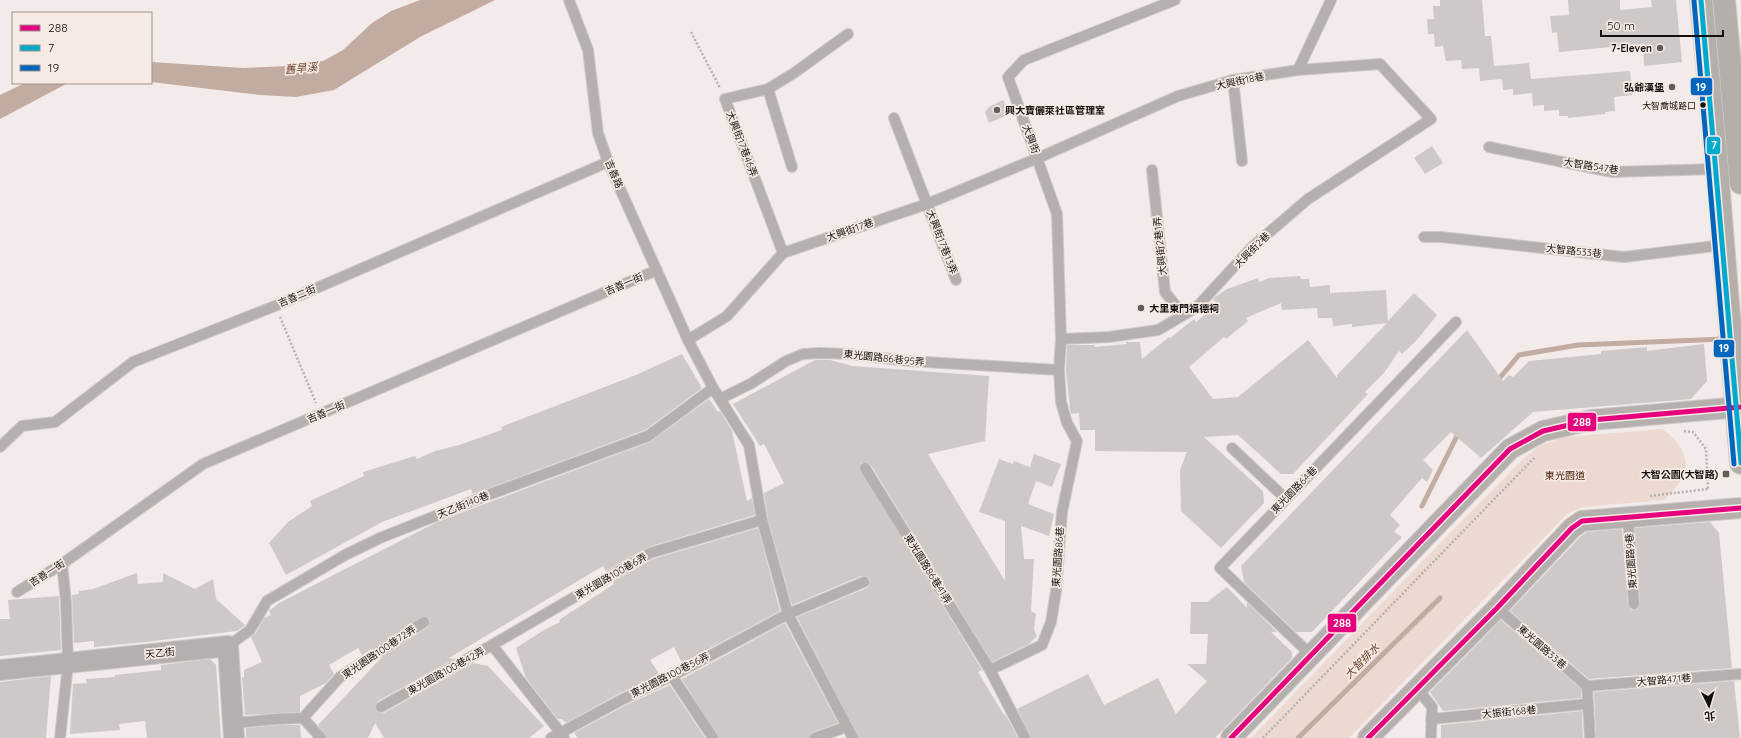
<svg xmlns="http://www.w3.org/2000/svg" width="1741" height="738" font-family="Quicksand,'Noto Sans TC',sans-serif">
<style>
.green{fill:#ecdad2}
.water{fill:#c2aba1}
.lines{fill:none;stroke-linecap:round;stroke-linejoin:round}
.stream{stroke:#c2aba1;stroke-width:5}
.building{fill:#cec9c7;fill-rule:evenodd}
.lane-casing{stroke:#cec9c7;stroke-width:12}
.street-casing{stroke:#cec9c7;stroke-width:22}
.secondary-casing{stroke:#cec9c7;stroke-width:24}
.path{stroke:#b5b1af;stroke-width:2.5;stroke-dasharray:2 2;stroke-linecap:butt}
.lane{stroke:#b5b0ae;stroke-width:10}
.street{stroke:#b5b0ae;stroke-width:20}
.secondary{stroke:#b5afac;stroke-width:22}
.bus-1-casing{stroke:#f6eae5;stroke-width:8}
.bus-2-casing{stroke:#f6eae5;stroke-width:8}
.bus-3-casing{stroke:#f6eae5;stroke-width:8}
.bus-1{stroke:#e5007d;stroke-width:5}
.bus-2{stroke:#00a9ce;stroke-width:5}
.bus-3{stroke:#0065bd;stroke-width:5}
.poi-dot{fill:#625d5b;stroke:#f6eae5;stroke-width:1.5}
.bus-dot{fill:#14100e;stroke:#f6eae5;stroke-width:1.5}
.labels{text-anchor:middle;dominant-baseline:central;stroke-width:3.5;stroke-linejoin:round;paint-order:stroke}
.bus-label{font-size:9px;fill:#14100e;stroke:#f6eae5;text-anchor:end}
.poi-label{font-size:10px;font-weight:bold;fill:#14100e;stroke:#f6eae5;text-anchor:end}
.street-label{font-size:10px;fill:#14100e;stroke:#f6eae5}
.park-label{font-size:10px;fill:#4b220b;stroke:#f6eae5}
.water-label{font-size:11px;font-style:italic;fill:#6c402a;stroke:#f6eae5}
.line-badge{stroke:#f6eae5;stroke-width:1.5}
.badge-label{font-size:11px;text-anchor:middle;font-weight:bold;fill:#fff}
</style>
<rect width="100%" height="100%" fill="#f2ebe9"/>
<path class="green" d="M1662 429C1678 440 1693 458 1682 479 1678 486 1670 493 1664 500L1584 507 1567 514 1349 738H1251L1449 534 1524 458 1539 446 1564 437Z"/>
<g class="water">
<path d="M420 0H495L420 37 334 90 296 97 260 95 151 82V62L243 68 288 66 323 61 343 50 372 23 391 11Z"/>
<path d="M25 83H68L0 119V95Z"/>
</g>
<g class="lines">
<g class="stream">
<path d="M1497 381 1519 355 1578 345 1724 339"/>
<path d="M1422 506 1459 432"/>
<path d="M1298 738 1440 598"/>
</g>
</g>
<g class="building">
<path d="M1440 0H1482L1485 36H1491L1494 66 1529 63 1531 79 1630 71 1632 95 1614 97 1615 111 1605 112V114L1568 118V116H1559V110L1544 111V105L1533 106 1532 93 1513 95V89L1503 90 1502 79 1480 81 1479 68 1462 69 1461 60 1446 61 1443 46 1435 47 1434 34H1428L1427 19H1434L1433 6H1440Z"/>
<path d="M1568 0H1620V10L1652 7 1651 0H1676L1682 62 1644 66 1643 44 1559 52 1557 32 1552 33 1550 16 1569 15Z"/>
<path d="M1003 100 1010 114 989 123 985 112 989 107Z"/>
<path d="M1432 146 1443 163 1425 174 1414 158Z"/>
<path d="M1300 276 1301 279H1309L1310 287 1330 285V293L1386 290 1388 321 1414 293 1437 315 1416 341 1402 354 1399 351 1384 373 1365 392 1368 394 1293 474H1281L1238 435 1204 437 1263 491 1264 503 1221 548 1181 511 1180 470 1187 452 1095 451V430H1080L1079 413 1071 414 1070 409 1066 370 1067 345H1094L1095 347 1126 344V342H1140L1142 359 1169 337 1170 338 1194 319 1196 322 1217 304 1213 299 1215 297 1227 289 1258 278 1259 282 1269 278ZM1281 303 1282 310 1317 308 1318 318H1332L1333 326 1352 324V327L1387 323 1337 375V378L1308 340 1238 397 1213 399 1189 367 1224 337 1226 339 1248 321 1246 318Z"/>
<path d="M1467 330 1503 381 1509 375 1513 377 1529 361 1601 354V351L1647 347V351L1704 344 1707 381 1691 399 1533 412 1481 458 1451 432 1423 460 1433 470 1427 482 1422 478 1390 515 1400 525 1394 532 1402 537 1312 632H1296L1244 582 1241 566Z"/>
<path d="M682 354 702 388 645 430 473 494 471 489 382 522 286 575 269 543 288 522 312 506 310 501 364 476 363 472 415 456 417 459 435 451 459 445 502 430 501 427 636 375Z"/>
<path d="M815 360H830L853 366 989 376 985 441 928 454 1005 581V521L979 512 999 459 1013 464 1014 461 1030 467 1034 454 1061 464 1052 487 1036 481 1028 504 1054 514 1049 536 1021 526 1024 559H1034L1031 611 1036 614 1034 630 1037 636 1029 644 992 662 871 465 864 462 861 463 859 468 982 670 978 672 1004 715 1005 714 1018 738H859L797 617 867 588 869 586 870 580 868 577 861 576 792 605 768 519 764 493 784 483 764 444 760 446 733 404Z"/>
<path d="M709 399 718 412 720 411 732 431 747 501 752 498 755 515 648 547 606 571 603 566 449 658 454 659 378 701 375 707 377 712 384 713 473 663 488 666 544 726 529 738H384L375 723 368 738H327L318 725 383 656 428 627 430 621 429 618 424 616 362 655 358 648 329 665 334 674 326 683 300 696V712L245 715 242 677H244V670L262 662 251 637 256 633 264 618 271 615 269 611 279 603 437 522 650 442Z"/>
<path d="M1710 522 1719 533 1732 668 1589 679 1510 611 1580 537 1587 532 1622 529 1628 605 1631 610H1637L1640 604 1635 528Z"/>
<path d="M758 528 780 611 682 663 674 647 650 660 660 675 620 693 566 723 562 719H558L526 678 516 648 544 630 560 622 559 620 614 584 613 582 653 559Z"/>
<path d="M137 573 138 584 163 582V573L195 589 213 579 216 599 245 625 237 631 145 642 94 647V641L74 643 72 595 79 594V591L93 589Z"/>
<path d="M1227 587 1247 608V602L1277 632H1271L1292 652V658L1215 738H1031L1017 709 1088 674 1104 705 1158 678 1176 714 1207 681 1187 664H1206L1208 634H1190L1191 602H1207Z"/>
<path d="M59 596 61 650 0 656V619H10L8 600Z"/>
<path d="M1501 620 1581 689V698L1443 711 1430 692Z"/>
<path d="M785 623 838 723 813 732 809 738H719L682 679Z"/>
<path d="M210 659 216 665 221 738H147L145 721 119 724 120 730 70 734 73 684 87 683 86 679 115 677V675L161 670V665Z"/>
<path d="M51 676 46 738H0V682Z"/>
<path d="M1734 681 1740 738H1596L1594 692Z"/>
<path d="M670 685 705 738H578L574 733 626 705Z"/>
<path d="M1582 711 1583 738H1441V725Z"/>
<path d="M277 725H300L301 738H246V728Z"/>
</g>
<g class="lines">
<defs>
<g id="lane">
<path d="M569 0 588 50 598 133 608 162 688 340 713 388 749 445 762 520 788 614 853 738"/>
<path d="M1298 70 1331 0"/>
<path d="M1233 80 1242 161"/>
<path d="M768 89 792 167"/>
<path d="M894 118 956 280"/>
<path d="M1489 147 1612 172 1717 169"/>
<path d="M1152 170 1165 292 1183 315"/>
<path d="M1424 237H1441L1624 257 1723 245"/>
<path d="M783 253 725 99 768 89 794 73 848 34"/>
<path d="M688 340 727 316 783 253 927 204 1038 158 1178 96 1233 80 1298 70 1380 64 1431 119 1308 199 1252 247 1197 307 1158 330 1109 337 1061 339"/>
<path d="M720 399 752 383 786 361 803 354 820 353 849 354 908 361 1059 370"/>
<path d="M0 447 22 426 55 422 133 362 275 306 608 162"/>
<path d="M1232 448 1286 499"/>
<path d="M865 468 990 670 1025 738"/>
<path d="M1628 517 1634 604"/>
<path d="M17 592 62 564 203 464 657 270"/>
<path d="M1497 608 1587 686"/>
<path d="M492 645 650 553 762 520"/>
<path d="M228 646 250 630 267 601 345 555 380 538 488 495 648 436 713 388"/>
<path d="M1311 655 1220 568 1456 322"/>
<path d="M990 670 1042 645 1051 622 1056 591 1062 512 1077 441 1067 423 1061 402 1059 370 1061 339 1057 214 1008 77 1024 60 1175 0"/>
<path d="M672 676 713 738"/>
<path d="M1587 686 1741 674"/>
<path d="M1587 686 1590 738"/>
<path d="M1417 688 1432 707 1431 738"/>
<path d="M381 707 492 645 564 737"/>
<path d="M303 718 340 677 424 622"/>
<path d="M1431 719 1587 704"/>
<path d="M233 723 277 719 303 718 321 738"/>
<path d="M60 738 68 664 66 602 62 564"/>
<path d="M551 738 623 699 672 676 788 614 864 582"/>
<path d="M815 738 846 727"/>
</g>
<g id="street">
<path d="M0 670 228 646 234 738"/>
<path d="M1231 738 1510 449 1543 431 1591 420 1741 407"/>
<path d="M1368 738 1497 608 1572 528 1582 521 1741 508"/>
</g>
<g id="secondary">
<path d="M1701 0 1717 169 1741 463"/>
<path d="M1724 0 1741 183"/>
</g>
</defs>
<use href="#lane" class="lane-casing"/>
<use href="#street" class="street-casing"/>
<use href="#secondary" class="secondary-casing"/>
<g class="path">
<path d="M691 32 720 88"/>
<path d="M280 317 316 403"/>
<path d="M1684 431 1693 432 1706 449 1708 489"/>
<path d="M1650 496 1708 489"/>
<path d="M1263 738 1535 457"/>
</g>
<use href="#lane" class="lane"/>
<use href="#street" class="street"/>
<use href="#secondary" class="secondary"/>
<defs>
<g id="bus-1">
<path d="M1231 738 1510 449 1543 431 1591 420 1741 407"/>
<path d="M1368 738 1497 608 1572 528 1582 521 1741 508"/>
</g>
<path id="bus-2" d="M1701 0 1741 463"/>
<path id="bus-3" d="M1694 1 1734 464"/>
</defs>
<use href="#bus-1" class="bus-1-casing"/>
<use href="#bus-2" class="bus-2-casing"/>
<use href="#bus-3" class="bus-3-casing"/>
<use href="#bus-1" class="bus-1"/>
<use href="#bus-2" class="bus-2"/>
<use href="#bus-3" class="bus-3"/>
</g>
<g class="poi-dot">
<circle cx="1660" cy="48" r="4"/>
<circle cx="1672" cy="87" r="4"/>
<circle cx="997" cy="110" r="4"/>
<circle cx="1141" cy="308" r="4"/>
<rect x="1722" y="470" width="8" height="8" rx="2"/>
</g>
<circle class="bus-dot" cx="1703" cy="105" r="3.5"/>
<g class="labels">
<g class="bus-label">
<text x="1696" y="105">大智喬城路口</text>
</g>
<g class="poi-label">
<text x="1652" y="48">7-Eleven</text>
<text x="1664" y="87">弘爺漢堡</text>
<text x="1005" y="110" text-anchor="start">興大寶儷萊社區管理室</text>
<text x="1149" y="308" text-anchor="start">大里東門福德祠</text>
<text x="1718" y="474">大智公園(大智路)</text>
</g>
<g class="street-label">
<text transform="translate(1240 81) rotate(-12)">大興街18巷</text>
<text transform="translate(1031 139) rotate(70)">大興街</text>
<text transform="translate(742 144) rotate(69)">大興街17巷46弄</text>
<text transform="translate(1591 166) rotate(9)">大智路547巷</text>
<text transform="translate(614 174) rotate(67)">吉善路</text>
<text transform="translate(850 230) rotate(-19)">大興街17巷</text>
<text transform="translate(942 242) rotate(69)">大興街17巷13弄</text>
<text transform="translate(1160 246) rotate(-96)">大興街2巷1弄</text>
<text transform="translate(1252 250) rotate(-45)">大興街2巷</text>
<text transform="translate(1574 251) rotate(6)">大智路533巷</text>
<text transform="translate(624 284) rotate(-23)">吉善一街</text>
<text transform="translate(297 296) rotate(-23)">吉善二街</text>
<text transform="translate(884 358) rotate(6)">東光園路86巷95弄</text>
<text transform="translate(326 412) rotate(-23)">吉善一街</text>
<text transform="translate(1294 490) rotate(-46)">東光園路64巷</text>
<text transform="translate(463 505) rotate(-22)">天乙街140巷</text>
<text transform="translate(1058 557) rotate(-86)">東光園路86巷</text>
<text transform="translate(1631 561) rotate(-94)">東光園路9巷</text>
<text transform="translate(928 569) rotate(58)">東光園路86巷41弄</text>
<text transform="translate(47 573) rotate(-33)">吉善一街</text>
<text transform="translate(611 576) rotate(-30)">東光園路100巷6弄</text>
<text transform="translate(1542 647) rotate(41)">東光園路33巷</text>
<text transform="translate(379 652) rotate(-34)">東光園路100巷72弄</text>
<text transform="translate(160 653) rotate(-6)">天乙街</text>
<text transform="translate(446 671) rotate(-29)">東光園路100巷42弄</text>
<text transform="translate(670 675) rotate(-27)">東光園路100巷56弄</text>
<text transform="translate(1664 680) rotate(-5)">大智路471巷</text>
<text transform="translate(1509 712) rotate(-5)">大振街168巷</text>
</g>
<g class="park-label">
<text x="1565" y="475">東光園道</text>
</g>
<g class="water-label">
<text transform="translate(301 68) rotate(-5)">舊旱溪</text>
<text transform="translate(1362 661) rotate(-45)">大智排水</text>
</g>
</g>
<g class="line-badge">
<rect x="1690" y="77" width="23" height="19" rx="4" fill="#0065bd"/>
<rect x="1706" y="136" width="15" height="19" rx="4" fill="#00a9ce"/>
<rect x="1713" y="339" width="22" height="19" rx="4" fill="#0065bd"/>
<rect x="1567" y="412" width="30" height="20" rx="4" fill="#e5007d"/>
<rect x="1327" y="613" width="30" height="20" rx="4" fill="#e5007d"/>
</g>
<g class="badge-label">
<text x="1701" y="91">19</text>
<text x="1714" y="149">7</text>
<text x="1724" y="352">19</text>
<text x="1582" y="426">288</text>
<text x="1342" y="627">288</text>
</g>
<rect x="12" y="12" width="140" height="72" fill="#f6eae5" stroke="#9c938f"/>
<rect x="20" y="25" width="20" height="6" fill="#e5007d" stroke="#9c938f"/>
<text x="48" y="32" font-size="12" fill="#14100e">288</text>
<rect x="20" y="45" width="20" height="6" fill="#00a9ce" stroke="#9c938f"/>
<text x="48" y="52" font-size="12" fill="#14100e">7</text>
<rect x="20" y="65" width="20" height="6" fill="#0065bd" stroke="#9c938f"/>
<text x="48" y="72" font-size="12" fill="#14100e">19</text>
<g transform="translate(1709 706) rotate(175)" stroke="#f6eae5" stroke-width="3" paint-order="stroke">
<path d="M0-3L7 15L0 10L-7 15Z" fill="#14100e"/>
<text y="-6" font-size="11" font-weight="bold" text-anchor="middle" fill="#14100e">北</text>
</g>
<path d="M1601 30v6h122v-6" fill="none" stroke="#14100e" stroke-width="2"/>
<text x="1607" y="30" font-size="12" fill="#14100e" stroke="#f6eae5" stroke-width="3" paint-order="stroke">50 m</text>
</svg>
